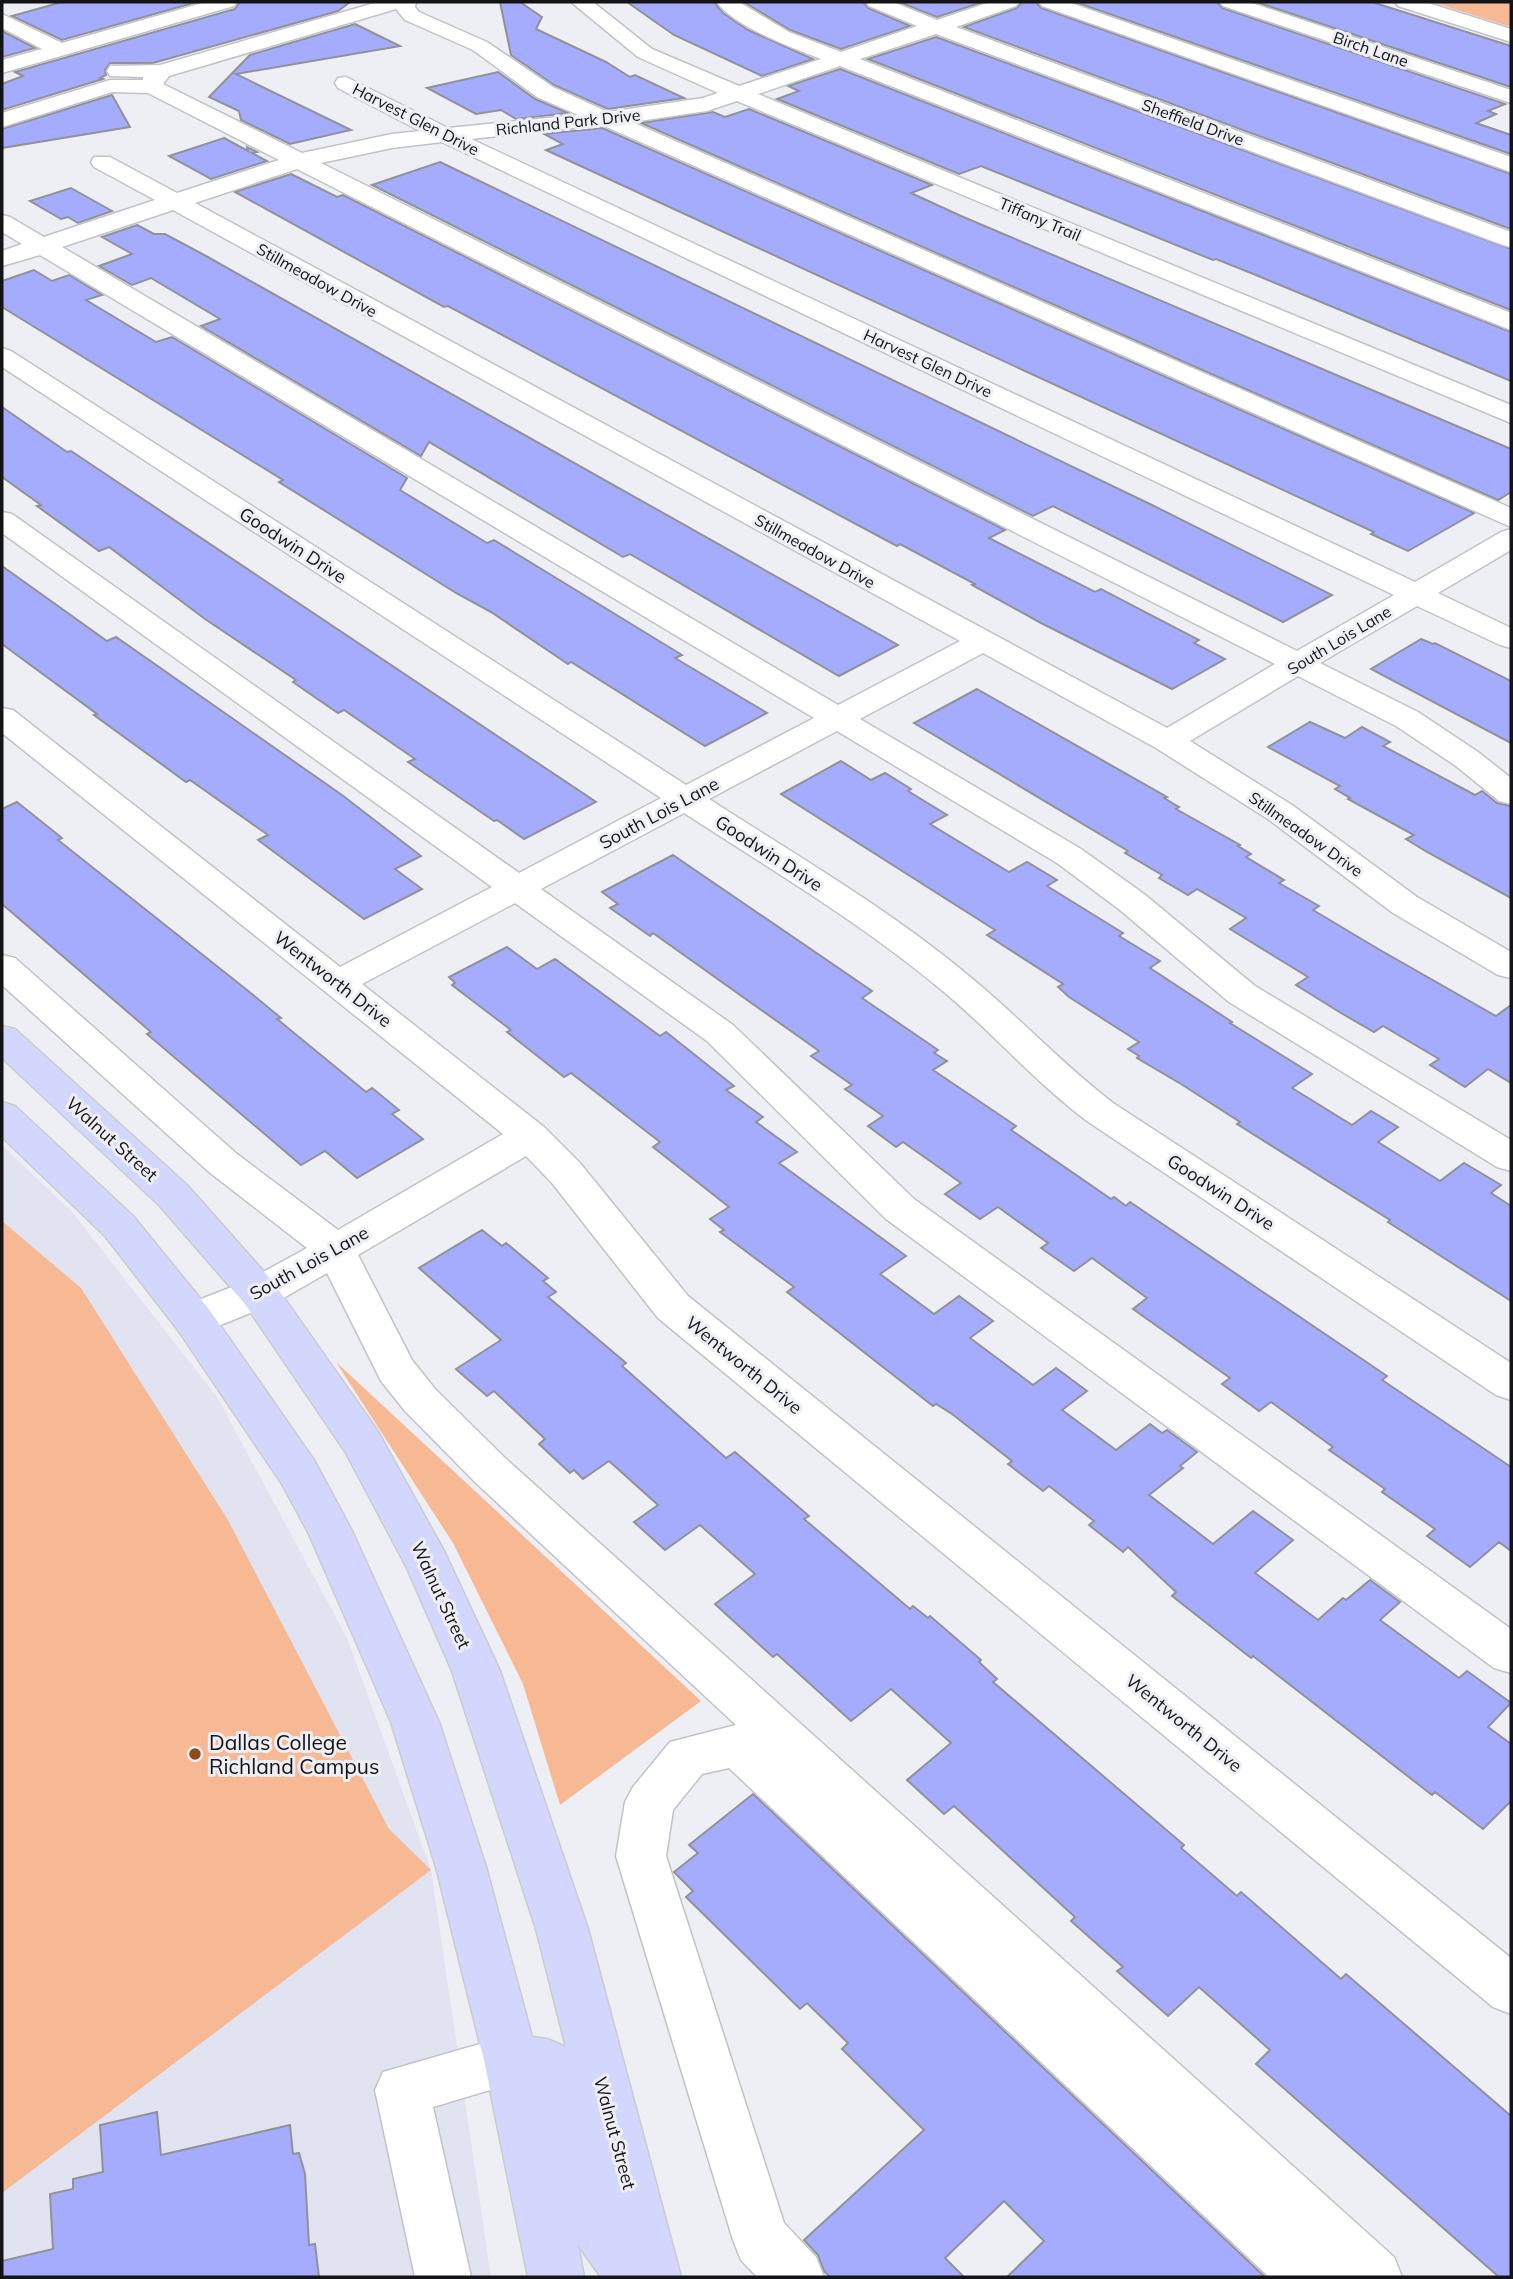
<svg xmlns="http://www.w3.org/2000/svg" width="1513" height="2279" font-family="Mulish,sans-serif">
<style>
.built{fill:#e2e3f1}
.green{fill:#f7b894}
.building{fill:#a5acfd;stroke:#919297;stroke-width:2}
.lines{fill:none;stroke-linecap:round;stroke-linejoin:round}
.minor-casing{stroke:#c1c2c8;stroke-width:3}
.major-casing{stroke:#cbcbcc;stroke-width:3}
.minor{fill:#fff;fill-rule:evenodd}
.major{fill:#d3d7fe;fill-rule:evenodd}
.poi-dot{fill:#8e4a1e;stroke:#eeeff5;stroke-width:2.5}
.labels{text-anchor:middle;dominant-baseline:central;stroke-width:6;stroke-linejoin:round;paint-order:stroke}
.far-street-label{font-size:16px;fill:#141416;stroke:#eeeff5}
.street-label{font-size:18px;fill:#141416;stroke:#eeeff5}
.near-poi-label{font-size:21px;fill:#141416;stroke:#eeeff5;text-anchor:start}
</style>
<rect width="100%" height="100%" fill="#eeeff5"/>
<path class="built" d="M2 1145 73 1213 217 1397 347 1638 431 1870 491 2277H2Z"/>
<g class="green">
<path d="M1432 2H1511V27Z"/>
<path d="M2 1221 81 1288 228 1520 389 1829 431 1870 2 2193Z"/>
<path d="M336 1362 701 1701 560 1805 523 1684 453 1543Z"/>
</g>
<g class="building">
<path d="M62 2H197L62 40 12 16Z"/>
<path d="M240 2H350L338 11 153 63H110L105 70 106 75 100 78 103 79 2 110V84L23 76 15 72 235 9Z"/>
<path d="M500 2H520L542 17 536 29 606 62 630 77 635 75 684 98 608 109 554 85 511 55Z"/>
<path d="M627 2H714L723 13 748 30 813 59 762 76 674 35Z"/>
<path d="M744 2H863L868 8 910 26 841 49 790 30Z"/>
<path d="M899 2H983L937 17Z"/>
<path d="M1022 2H1036L1041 8 1511 174V229L964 27 1017 8Z"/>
<path d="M1075 2H1217L1222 8 1505 104 1488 111 1496 114 1476 123 1511 135V154Z"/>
<path d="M1256 2H1372L1511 46V87Z"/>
<path d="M355 24 400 46 236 74 351 130 290 144 241 120 239 111 209 97 250 55Z"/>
<path d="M2 31 35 48 2 57Z"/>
<path d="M936 37 1511 249V310L868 59Z"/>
<path d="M840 69 1511 332V381L1251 273 1216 259 1213 260 981 166 959 174 777 99 799 91 788 86Z"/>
<path d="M498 72 535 99 568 113 516 119 501 110 476 114 427 88Z"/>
<path d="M112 95 130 127 2 148V129Z"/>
<path d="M749 109 932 185 911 193 961 216 1511 449V492L1498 500 641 123 713 112 725 117Z"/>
<path d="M602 128 1474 513 1408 551 1371 534 1374 532 546 150 563 144 544 134Z"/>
<path d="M224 138 248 151 247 147 257 152 252 153 267 161 211 179 169 156Z"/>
<path d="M440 162 1154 506 1332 595 1283 622 1053 506 1033 516 372 185Z"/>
<path d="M291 174 337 197 343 195 1005 530 989 538 1095 592 1101 589 1199 640 1194 643 1225 659 1172 689 1041 623 972 585 975 584 900 544 897 546 448 306 444 307 235 192Z"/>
<path d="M71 188 112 211 78 223 68 217 61 219 30 201Z"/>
<path d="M137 225 154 234H165L206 256 898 645 839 676 630 554 623 557 429 442 421 456 201 326 220 319 151 278 132 285 99 266 132 254 102 237Z"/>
<path d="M34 270 52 281 69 275 102 295 86 300 156 342 172 337 407 478 400 490 487 543 494 540 682 655 675 658 767 713 705 746 571 662 568 664 491 612 456 593 279 482 283 480 2 307V281Z"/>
<path d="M2 407 67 452 71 451 596 802 524 839 497 820 494 821 408 762 415 759 344 710 338 713 293 682 296 680 205 619 109 547 99 551 37 506 41 505 2 477Z"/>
<path d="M2 566 107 641 116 637 342 795 421 856 395 869 422 889 364 919 258 840 268 835 190 780 186 782 94 715 97 714 2 644Z"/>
<path d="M1421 639 1433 644 1435 643 1511 681V743L1371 669Z"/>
<path d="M977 689 1167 797 1164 798 1179 807 1176 809 1240 845 1238 846 1251 854 1246 857 1284 880 1279 883 1319 906 1313 910 1380 950 1496 1016 1511 1005V1083L1488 1069 1465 1087 1430 1065 1439 1059 1383 1026 1374 1032 1341 1013 1296 985 1308 977 1230 929 1246 918 1197 889 1188 895 1159 878 1162 875 1125 853 1128 851 914 723Z"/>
<path d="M1310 722 1345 738 1362 727 1390 742 1383 746 1475 795 1482 791 1497 803 1511 806V898L1427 852 1406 839 1414 835 1348 799 1350 798 1335 789 1340 786 1268 747Z"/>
<path d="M841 761 871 780 885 773 911 789 908 791 947 815 930 824 1009 872 1027 862 1057 880 1047 886 1123 933 1119 936 1160 961 1150 968 1232 1022 1230 1023 1312 1074 1292 1088 1352 1125 1371 1111 1398 1127 1378 1142 1440 1181 1464 1163 1501 1185 1491 1193 1511 1206V1301L1388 1222 1390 1220 1237 1124 1240 1122 1181 1084 1137 1058 1139 1056 1128 1049 1139 1042 1069 997 1058 987 1063 984 987 935 995 930 781 794Z"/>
<path d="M17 802 62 838 58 840 247 990 281 1018 277 1019 366 1092 372 1088 399 1110 392 1114 423 1139 357 1178 325 1151 301 1165 147 1034 151 1032 2 904V809Z"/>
<path d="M673 855 872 991 862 998 938 1050 934 1053 947 1061 933 1070 1016 1126 1011 1130 1111 1199 1114 1197 1126 1206 1130 1202 1387 1376 1382 1380 1511 1467V1551L1499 1542 1470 1567 1427 1536 1435 1529 1382 1492 1385 1489 1329 1450 1333 1447 1271 1402 1259 1411 1222 1384 1230 1378 1133 1309 1147 1298 1092 1258 1074 1271 1041 1248 1048 1243 998 1207 980 1219 945 1194 961 1183 903 1142 896 1147 868 1126 883 1116 845 1089 852 1085 811 1056 819 1051 653 933 650 936 610 908 618 904 602 892Z"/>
<path d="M507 947 537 969 555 959 660 1036 666 1032 734 1086 726 1090 763 1117 756 1122 797 1152 779 1163 906 1256 880 1274 934 1314 959 1296 993 1321 970 1338 1033 1385 1056 1368 1087 1391 1062 1410 1116 1450 1150 1424 1162 1433 1167 1430 1197 1452 1180 1466 1183 1468 1149 1495 1213 1544 1253 1511 1293 1540 1255 1573 1318 1620 1343 1598 1346 1600 1370 1580 1400 1602 1380 1620 1459 1678 1467 1671 1511 1703 1488 1727 1511 1744V1801L1483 1829 1435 1792 1432 1795 1253 1656 1251 1658 1172 1596 1176 1592 1128 1547 1123 1552 1089 1525 1094 1521 1049 1486 1043 1491 1008 1464 1012 1461 952 1414 936 1404 933 1406 787 1292 794 1287 720 1232 724 1230 710 1219 729 1207 653 1147 660 1142 571 1073 564 1077 507 1032 511 1030 452 985 455 983 449 977Z"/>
<path d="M482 1230 502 1246 506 1243 548 1278 543 1281 556 1292 548 1297 626 1363 622 1366 726 1458 735 1452 809 1516 804 1519 910 1609 913 1606 928 1618 930 1616 981 1660 979 1662 997 1679 993 1682 1184 1845 1181 1848 1237 1896 1241 1892 1341 1979 1346 1974 1511 2116V2277H1499L1256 2064 1270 2050 1199 1987 1168 2016 1117 1971 1123 1967 1071 1921 1075 1917 954 1806 944 1814 907 1780 951 1743 891 1689 851 1721 777 1654 773 1657 715 1604 755 1574 700 1525 665 1550 634 1522 658 1505 609 1461 583 1479 574 1470 570 1473 539 1444 545 1439 494 1391 487 1396 456 1369 501 1340 419 1268Z"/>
<path d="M753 1794 1265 2277H1007L1044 2241 1004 2201 945 2258 964 2277H830L824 2271 818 2255 804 2240 924 2130 842 2049 848 2043 807 2003 800 2009 686 1897 693 1891 674 1872 698 1853 689 1845Z"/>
<path d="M157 2112 161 2155 290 2125 293 2154 299 2153 305 2174 309 2245 315 2244 319 2277H2V2261L53 2249 50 2194 73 2189V2179L103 2172 100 2125Z"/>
</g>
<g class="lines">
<defs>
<g id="minor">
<path d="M206 2H237L234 6 2 73V60L42 49 2 28V14L62 43Z"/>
<path d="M378 2H416L415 7 419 12 487 42 553 87 608 112 703 98 718 93 638 57 571 2H593L652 49 739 86 821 59C794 48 732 26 717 2H739L789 32 841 52 917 26 869 6 866 2H893L937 20 990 2H1019L1016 6 956 27 1511 232V247L1503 245 936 34 860 59 1511 313V330L840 66 758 94 1511 405V423L737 101 707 111 632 122 1511 508V527L602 125 471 139 1415 582 1501 532 1511 529V550L1438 593 1511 628V648L1500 645 1417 606 1320 663 1418 712 1478 752 1511 778V804L1499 801 1456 766 1396 726 1298 676 1190 741 1292 805 1417 897 1511 952V978L1498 975 1393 913 1268 819 1156 748 983 653 860 719 1081 849 1144 894 1255 986 1511 1140V1171L1497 1167 1229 1002 1120 910 1057 863 837 731 709 799C797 856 889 909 969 976 1019 1017 1062 1064 1113 1103L1511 1363V1400L1496 1395 1087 1121C1035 1082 993 1033 944 992 863 924 772 870 684 813L541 889 733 1025 914 1199 1511 1629V1673L1494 1668 886 1219 707 1041 515 903 362 984 544 1127 580 1163 688 1296 1511 1958V2014L1493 2007 658 1318 552 1183 526 1156 358 1255 412 1360 435 1389 505 1458 1394 2257 1402 2277H1269L729 1768 702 1774 673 1810 666 1856 784 2223 816 2257 824 2277H757L741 2260 733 2240 616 1856 625 1802 633 1787 670 1742 736 1725 475 1482 405 1411 381 1381 327 1273 273 1304 208 1330 193 1334 178 1330 172 1319 178 1308 245 1282 307 1248 209 1172 2 985V955L15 958 237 1154 338 1230 503 1134 2 733V708L13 710 340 967 492 887 2 533V512L12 514 519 873 661 798 2 367V348L11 351 686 785 814 718 40 255 2 266V251L22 244 2 232V215L10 217 44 237 155 200 94 167 91 162 94 157H110L177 193 279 160 148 93 112 92 2 127V113L110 80H143V77L110 76 107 71 110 66 160 65ZM396 9 405 20 473 50 537 97 578 115 448 128 346 77 338 78 335 83 338 88 420 131 392 134 302 153 163 84 169 76ZM442 142 1394 595 1297 651 321 163 392 148ZM297 169 1275 664 1167 728 195 203ZM173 210 960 641 838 705 62 247Z"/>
<path d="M1039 2H1068L1511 157V172L1042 6Z"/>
<path d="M1220 2H1249L1511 90V103L1223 6Z"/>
<path d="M1395 2H1425L1511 29V42L1398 6Z"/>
<path d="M511 2035 530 2042 538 2060 530 2078 433 2107 471 2277H415L375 2090 383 2072Z"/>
</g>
<path id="major" d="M2 1026 15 1029 187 1185 273 1282 377 1430 444 1551 500 1671 588 1929 681 2277H601L578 2245 584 2277H528L484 2060 436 1867 391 1722 308 1532 282 1484 178 1330 105 1236 2 1137V1102L15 1106 133 1216 208 1308 314 1460 352 1531 439 1722 486 1867 532 2037 547 2039 566 2047 536 1929 452 1671 406 1566 346 1453 245 1304 159 1205 2 1058Z"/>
</defs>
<use href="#minor" class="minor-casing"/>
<use href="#major" class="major-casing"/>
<use href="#minor" class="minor"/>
<use href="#major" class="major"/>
</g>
<circle class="poi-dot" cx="195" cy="1754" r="7"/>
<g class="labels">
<g class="far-street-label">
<text transform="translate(1371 49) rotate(19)">Birch Lane</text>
<text transform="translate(416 119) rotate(27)">Harvest Glen Drive</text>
<text transform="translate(568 122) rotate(-6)">Richland Park Drive</text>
<text transform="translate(1193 122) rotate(20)">Sheffield Drive</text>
<text transform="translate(1040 219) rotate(23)">Tiffany Trail</text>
<text transform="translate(317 280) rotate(29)">Stillmeadow Drive</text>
<text transform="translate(928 363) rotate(25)">Harvest Glen Drive</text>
<text transform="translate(815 551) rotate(29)">Stillmeadow Drive</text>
<text transform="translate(1339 640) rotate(-31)">South Lois Lane</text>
<text transform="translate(1306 834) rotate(35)">Stillmeadow Drive</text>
</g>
<g class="street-label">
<text transform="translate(293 545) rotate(33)">Goodwin Drive</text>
<text transform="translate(659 813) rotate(-28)">South Lois Lane</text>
<text transform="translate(769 853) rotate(33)">Goodwin Drive</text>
<text transform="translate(333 979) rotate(38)">Wentworth Drive</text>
<text transform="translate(112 1139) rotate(42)">Walnut Street</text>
<text transform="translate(1221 1192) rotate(33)">Goodwin Drive</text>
<text transform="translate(309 1263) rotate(-29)">South Lois Lane</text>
<text transform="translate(744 1365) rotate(39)">Wentworth Drive</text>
<text transform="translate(441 1595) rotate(65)">Walnut Street</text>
<text transform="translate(1184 1723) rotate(39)">Wentworth Drive</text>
<text transform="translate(615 2133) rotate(75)">Walnut Street</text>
</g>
<g class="near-poi-label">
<text x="209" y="1742">Dallas College<tspan x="209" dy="24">Richland Campus</tspan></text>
</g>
</g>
<rect width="1513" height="2279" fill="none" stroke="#141416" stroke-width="7"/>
</svg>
